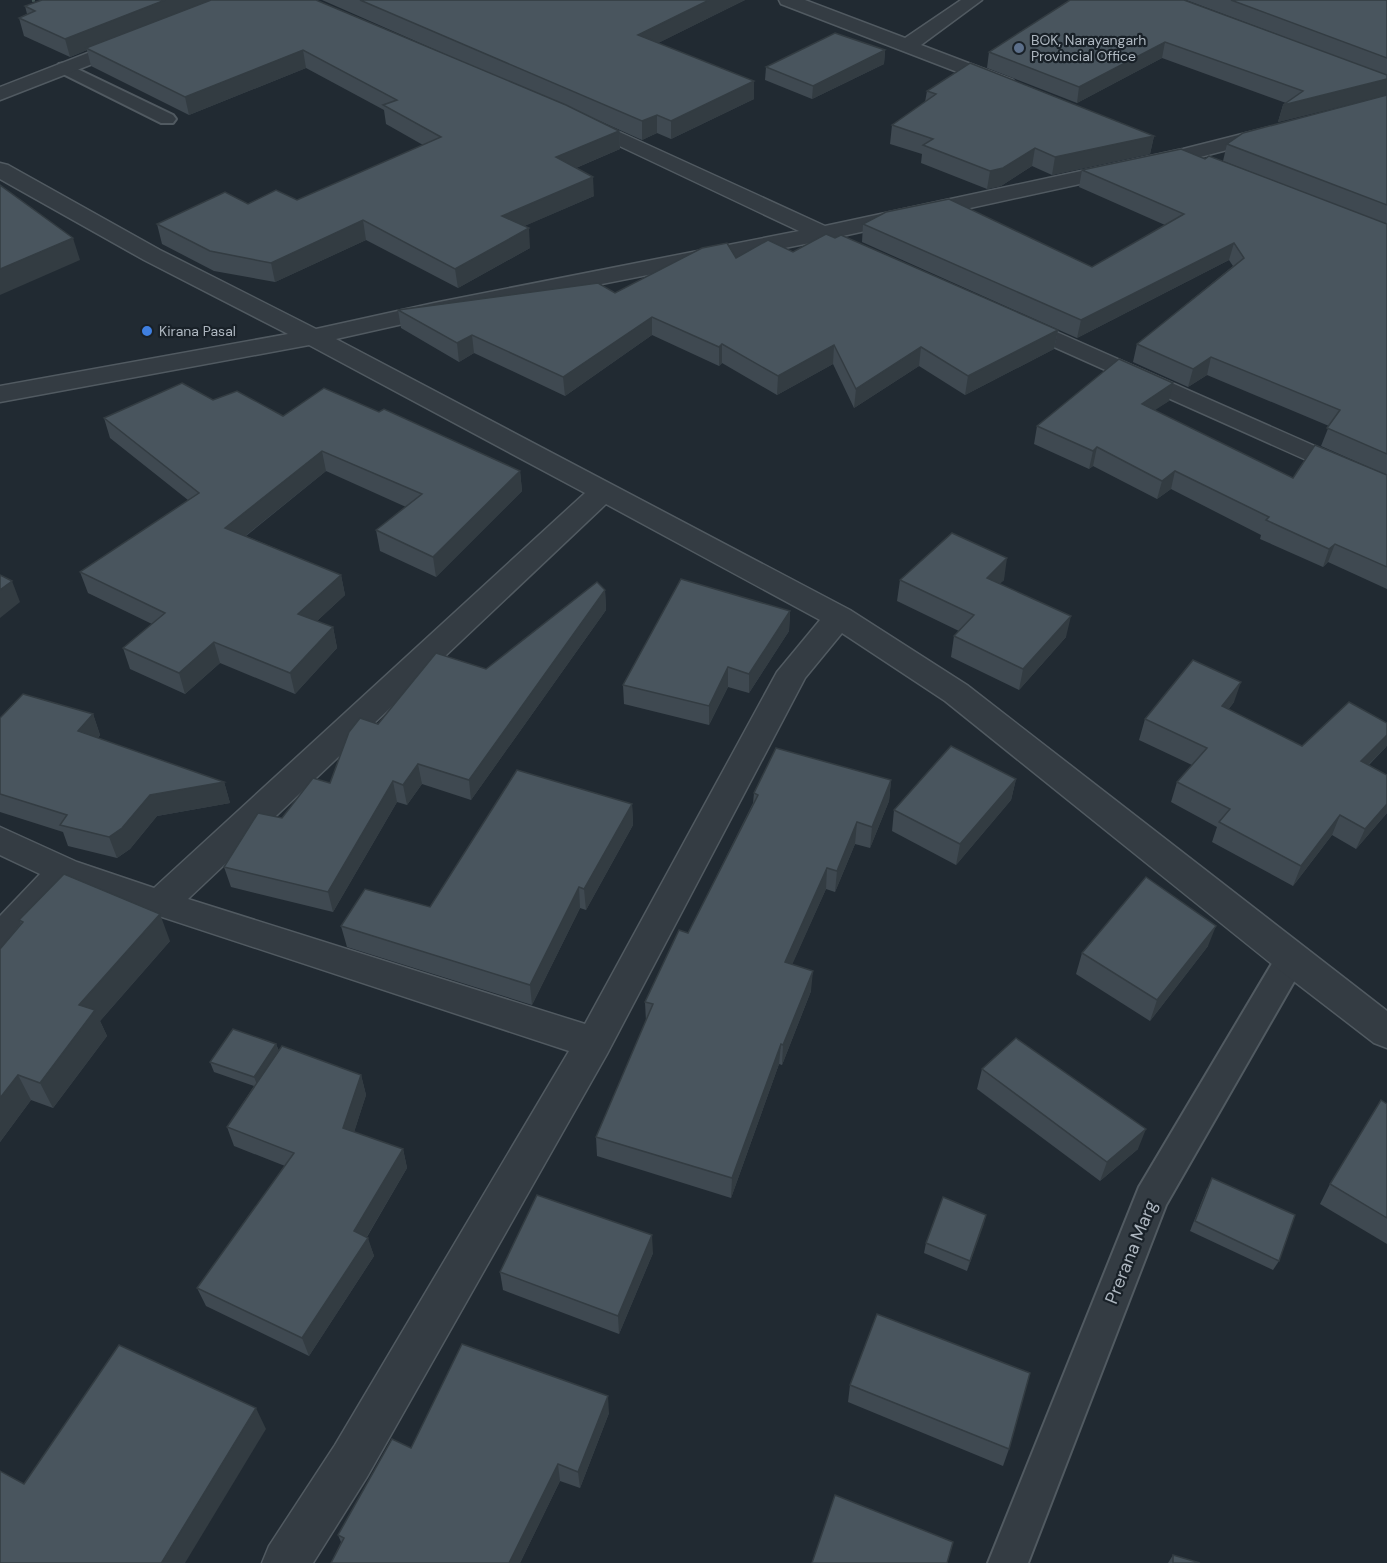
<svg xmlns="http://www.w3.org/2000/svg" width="1387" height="1563" font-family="'DM Sans',sans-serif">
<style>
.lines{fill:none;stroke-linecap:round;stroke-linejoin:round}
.service-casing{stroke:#515a61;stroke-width:4}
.minor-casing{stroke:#515a61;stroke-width:3}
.path{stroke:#465758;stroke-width:2;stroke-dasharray:3 3;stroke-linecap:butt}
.service{fill:#343c43;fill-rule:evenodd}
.minor{fill:#343c43;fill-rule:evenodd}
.wall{fill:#3f4951}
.shaded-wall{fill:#333c42}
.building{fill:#49555e;stroke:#333c42;stroke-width:1.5}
.service-dot{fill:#5c6f8a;stroke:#192128;stroke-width:2}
.shop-dot{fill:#3f7fe0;stroke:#192128;stroke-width:2}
.labels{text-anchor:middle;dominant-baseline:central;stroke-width:4.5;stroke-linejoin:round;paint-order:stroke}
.far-poi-label{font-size:14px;fill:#aeb7c0;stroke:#192128;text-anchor:start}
.near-street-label{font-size:18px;fill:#aeb7c0;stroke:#192128}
</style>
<rect width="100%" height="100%" fill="#212a32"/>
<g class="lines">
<defs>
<g id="service">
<path d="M65 63 173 115 176 119 173 123H161L59 72 56 68 59 64Z"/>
<path d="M1291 946 1302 950 1307 959 1166 1205 1028 1563H988L1139 1187 1280 950Z"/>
</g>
<g id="minor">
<path d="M779 0H805L905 38 961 0H982L921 45 1013 80 1016 84 1013 88H999L781 4Z"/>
<path d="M129 37 136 39 139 43 136 47 0 100V87Z"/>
<path d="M580 114 825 226 1183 149 1270 127 1277 129 1281 133 1277 137 1185 161 838 237 835 241 827 243 820 241 434 317 336 339 850 610 967 685 1387 1011V1048L1374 1043 1278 969 945 701 842 633 805 678 607 1054 367 1477 313 1563H262L269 1546 335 1445 569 1051 71 887 13 949 0 953V916L40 874 0 855V827L77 862 154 888 585 493 309 345 0 402V386L288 334 144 260 0 179V163L8 165 160 250 316 329 434 303 799 231 573 124 570 120 573 116ZM606 504 820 620 777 672 585 1024 188 899Z"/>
<path d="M1016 314 1387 478V496L1007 326 1004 321 1007 316Z"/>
</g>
</defs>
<use href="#service" class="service-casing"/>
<use href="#minor" class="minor-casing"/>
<path class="path" d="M32 1 37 0"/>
<use href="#service" class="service"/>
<use href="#minor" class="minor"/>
</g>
<g class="wall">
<path d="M322 0H745L658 43 754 81V99L671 139 657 133 642 140 593 118 619 131 620 149 576 168 594 196 524 226 530 248 458 288 366 240 275 282 214 271 162 244 157 224 248 204 297 200 423 145 386 124 384 110 306 68 189 115 91 66 87 50 70 57 24 36 19 18 27 14 25 6 495 76Z"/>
<path d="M1070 0 1290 39 1186 0H1387V95L1278 122 1283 105 1286 103 1162 58 1077 103 987 68 989 52Z"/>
<path d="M885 50 884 64 812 99 765 80 766 67Z"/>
<path d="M927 91 1154 136 1150 154 1052 175 1032 166 1001 186 987 189 921 163 922 154 890 144 892 125 925 102Z"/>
<path d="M1387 95V589L1328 562 1323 567 1260 539 1261 535 1171 489 1157 499 1093 466 1089 469 1034 444 1037 426 1169 401 1154 410 1293 478 1382 473 1321 446 1329 426 1207 375 1188 387 1133 362 1137 344 1233 266 1229 260 1077 338 862 242 863 224 1092 267 1165 225 1079 187 1082 170 1205 159 1324 200 1223 161 1227 144Z"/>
<path d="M793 252 1058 330 1054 349 965 395 919 366 854 408 833 364 777 395 722 363 719 366 652 335 565 396 474 353 459 362 401 328 398 310 615 293 736 258Z"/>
<path d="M213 400 283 416 379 412 520 471 522 491 436 577 380 551 376 530 406 507 326 471 246 536 341 575 345 595 317 621 333 627 337 648 295 694 220 663 185 694 130 669 123 648 152 624 88 593 80 572 188 500 110 438 104 418Z"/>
<path d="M900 580H1004L999 584 1066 637 1019 690 951 657 954 636 959 631 897 601Z"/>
<path d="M605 590 606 610 471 800 422 784 407 805 397 802 333 912 231 887 224 867 282 818 330 783 378 724 486 669Z"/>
<path d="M790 611 789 631 749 693 728 687 709 725 624 704 623 685Z"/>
<path d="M1234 702 1228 710 1302 746 1387 723V745L1386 747 1369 765 1387 775V813L1356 849 1332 835 1293 886 1212 842 1217 827 1171 802 1177 782 1192 765 1139 740 1145 719Z"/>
<path d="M93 714 100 735 98 738 224 782 230 803 157 816 130 849 117 858 68 846 63 832 0 812V718Z"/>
<path d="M1016 779 1011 800 956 865 892 831 894 810Z"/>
<path d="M891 780 889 801 870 848 855 844 835 892 826 889 792 964 811 991 782 1065 779 1064 731 1198 597 1156 596 1137 646 1022 645 1002 688 933 753 803 754 793Z"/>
<path d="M632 804 633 825 586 910 580 908 532 1005 347 947 341 926 430 907Z"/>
<path d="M19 920 170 941 100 1021 107 1036 53 1108 31 1100 0 1142V949L21 923Z"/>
<path d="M1208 946 1150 1021 1076 974 1082 953Z"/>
<path d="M276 1044 279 1051 361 1075 366 1095 354 1132 403 1149 407 1168 367 1237 374 1256 309 1356 206 1306 197 1288 285 1166 234 1146 227 1127 254 1086 214 1072 210 1062Z"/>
<path d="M982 1069 1138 1149 1100 1181 977 1089Z"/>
<path d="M1387 1104V1244L1320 1204 1330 1184Z"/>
<path d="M1207 1188 1279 1261 1273 1270 1190 1231Z"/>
<path d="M986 1215 967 1271 924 1253 926 1243Z"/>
<path d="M653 1253 619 1334 503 1290 500 1272Z"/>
<path d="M850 1385 1009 1449 1003 1466 848 1402Z"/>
<path d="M609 1413 580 1488 560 1481 520 1563H331L341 1542 338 1535 411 1448Z"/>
<path d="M1173 1555 1200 1563H1168Z"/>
</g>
<g class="shaded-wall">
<path d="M165 0H213L86 48 87 50 70 57 65 39Z"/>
<path d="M709 0H745L638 53V35Z"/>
<path d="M1165 42 1162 58 1077 103 1079 87Z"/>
<path d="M303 50 306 68 189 115 185 97Z"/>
<path d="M885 50 884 64 812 99 813 86Z"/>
<path d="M1387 79V95L1278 122 1283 105Z"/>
<path d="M754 81V99L671 139V121Z"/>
<path d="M657 115V133L642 140V121Z"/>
<path d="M619 131 620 149 557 176 556 157Z"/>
<path d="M1154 136 1150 154 1052 175 1055 157Z"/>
<path d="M1035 148 1032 166 1001 186 987 189 990 171Z"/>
<path d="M593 177 594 196 504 235 502 216Z"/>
<path d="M363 220 366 240 275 282 271 263Z"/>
<path d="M529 228 530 248 458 288 455 269Z"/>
<path d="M73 238 80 260 0 295V269Z"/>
<path d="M1234 243 1229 260 1077 338 1081 320Z"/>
<path d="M652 317V335L565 396 563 377Z"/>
<path d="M1058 330 1054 349 965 395 968 376Z"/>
<path d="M472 335 474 353 459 362 457 343Z"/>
<path d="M722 344V363L719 366V347Z"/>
<path d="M834 345 833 364 777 395 778 376Z"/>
<path d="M921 347 919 366 854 408 856 389Z"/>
<path d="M1211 357 1207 375 1188 387 1193 369Z"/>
<path d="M1173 383 1169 401 1137 422 1142 404Z"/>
<path d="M1097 447 1093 466 1089 469 1093 451Z"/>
<path d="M322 451 326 471 230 548 225 528Z"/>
<path d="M520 471 522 491 436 577 433 557Z"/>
<path d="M1175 471 1171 489 1157 499 1162 481Z"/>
<path d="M1335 544 1328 562 1323 567 1329 549Z"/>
<path d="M1007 558 1004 580 983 599 987 578Z"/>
<path d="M341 575 345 595 303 634 298 614Z"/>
<path d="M12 581 20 602 0 618V590Z"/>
<path d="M605 590 606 610 471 800 469 780Z"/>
<path d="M790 611 789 631 749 693V674Z"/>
<path d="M1071 616 1066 637 1019 690 1023 669Z"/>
<path d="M333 627 337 648 295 694 290 673Z"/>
<path d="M214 642 220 663 185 694 179 673Z"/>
<path d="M728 667V687L709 725V706Z"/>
<path d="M1241 682 1234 702 1215 727 1222 706Z"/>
<path d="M93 714 100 735 86 752 78 731Z"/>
<path d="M1387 735V745L1386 747 1352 781 1361 761Z"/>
<path d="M418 764 422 784 407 805 403 785Z"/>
<path d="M1016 779 1011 800 956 865 960 844Z"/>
<path d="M891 780 889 801 870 848 872 827Z"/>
<path d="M393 781 397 802 333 912 328 892Z"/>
<path d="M224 782 230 803 157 816 130 849 117 858 109 837 150 795Z"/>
<path d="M632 804 633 825 586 910 584 889Z"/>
<path d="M1387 804V813L1356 849 1365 829Z"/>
<path d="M1340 815 1332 835 1293 886 1301 866Z"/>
<path d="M857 822 855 844 835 892 837 871Z"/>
<path d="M827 868 826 889 784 983 785 962Z"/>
<path d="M579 887 580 908 532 1005 530 985Z"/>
<path d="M160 914 170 941 100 1021 107 1036 53 1108 40 1083 79 1005Z"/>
<path d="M1216 926 1208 946 1150 1021 1157 1000Z"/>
<path d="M813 971 811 991 782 1065 783 1045Z"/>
<path d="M276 1044 280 1054 258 1087 254 1077Z"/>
<path d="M781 1044 779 1064 731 1198 732 1178Z"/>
<path d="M18 1075 31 1100 0 1142V1098Z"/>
<path d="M361 1075 366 1095 349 1148 343 1128Z"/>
<path d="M1146 1129 1138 1149 1100 1181 1107 1162Z"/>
<path d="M403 1149 407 1168 359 1250 354 1231Z"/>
<path d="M986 1215 984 1224 967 1271 970 1261Z"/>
<path d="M652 1235 653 1253 619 1334 618 1316Z"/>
<path d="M368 1238 374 1256 309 1356 302 1338Z"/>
<path d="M608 1396 609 1413 580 1488 578 1472Z"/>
<path d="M256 1408 266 1429 185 1563H163L162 1562Z"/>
<path d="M558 1464 560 1481 520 1563H509Z"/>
</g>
<g class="building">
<path d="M42 0H165L65 39 19 18 35 11 25 6Z"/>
<path d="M211 0H316L566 105 619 131 556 157 593 177 502 216 529 228 455 269 363 220 271 263 210 251 157 224 225 192 248 204 276 190 297 200 441 137 383 105 397 100 303 50 185 97 86 48Z"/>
<path d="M360 0H709L638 35 754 81 671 121 657 115 642 121Z"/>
<path d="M1070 0H1184L1387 75V79L1283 105 1303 91 1165 42 1079 87 989 52Z"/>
<path d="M1231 0H1387V58Z"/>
<path d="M835 33 885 50 813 86 766 67Z"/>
<path d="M970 63 1154 136 1055 157 1035 148 1003 168 990 171 923 145 933 139 892 125 936 94 927 91Z"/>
<path d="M1387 95V205L1227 144 1243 133Z"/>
<path d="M1181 149 1205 159 1209 156 1387 224V454L1327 428 1340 410 1211 357 1193 369 1137 344 1244 258 1234 243 1081 320 863 224 886 212 949 199 1092 267 1184 214 1082 170Z"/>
<path d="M0 185 73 238 0 269Z"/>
<path d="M826 234 835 238 841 235 1058 330 968 376 921 347 856 389 834 345 778 376 722 344 719 347 652 317 563 377 472 335 457 343 398 310 598 283 615 293 702 248 727 243 736 258 768 240 793 252Z"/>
<path d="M1119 359 1173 383 1142 404 1293 478 1315 445 1387 475V567L1335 544 1329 549 1266 520 1269 517 1175 471 1162 481 1097 447 1093 451 1037 426Z"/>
<path d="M182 383 213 400 237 391 283 416 324 388 379 412 384 409 520 471 433 557 376 530 422 494 322 451 225 528 341 575 298 614 333 627 290 673 214 642 179 673 123 648 165 613 80 572 199 493 104 418Z"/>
<path d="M952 533 1007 558 987 578 1071 616 1023 669 954 636 974 615 900 580Z"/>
<path d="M0 575 12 581 0 590Z"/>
<path d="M681 579 790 611 749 674 728 667 709 706 623 685Z"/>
<path d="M597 582 605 590 469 780 418 764 403 785 393 781 328 892 224 867 258 813 282 818 313 778 330 783 349 732 360 718 378 724 436 653 486 669Z"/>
<path d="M1193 660 1241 682 1222 706 1302 746 1349 702 1387 723V735L1361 761 1387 775V804L1365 829 1340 815 1301 866 1219 822 1230 809 1177 782 1207 748 1145 719Z"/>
<path d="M23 694 93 714 78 731 224 782 150 795 122 828 109 837 60 825 67 815 0 794V718Z"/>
<path d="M951 746 1016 779 960 844 894 810Z"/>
<path d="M776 748 891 780 872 827 857 822 837 871 827 868 785 962 813 971 783 1045 781 1044 732 1178 596 1137 653 1004 645 1002 679 930 688 933 758 795 754 793Z"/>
<path d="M517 770 632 804 584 889 579 887 530 985 341 926 365 889 430 907Z"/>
<path d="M64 874 160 914 79 1005 95 1010 40 1083 18 1075 0 1098V949L23 922 19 920Z"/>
<path d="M1146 877 1216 926 1157 1000 1082 953Z"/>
<path d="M233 1029 276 1044 254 1077 210 1062Z"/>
<path d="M1016 1038 1146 1129 1107 1162 982 1069Z"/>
<path d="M282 1046 361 1075 343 1128 403 1149 354 1231 368 1238 302 1338 197 1288 294 1153 227 1127Z"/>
<path d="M1381 1100 1387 1104V1218L1330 1184Z"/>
<path d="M1212 1178 1295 1215 1279 1261 1195 1221Z"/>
<path d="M537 1195 652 1235 618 1316 500 1272Z"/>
<path d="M943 1197 986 1215 970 1261 926 1243Z"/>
<path d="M877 1314 1030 1373 1009 1449 850 1385Z"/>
<path d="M462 1344 608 1396 578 1472 558 1464 509 1563H331L344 1538 338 1535 392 1439 411 1448Z"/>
<path d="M119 1345 256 1408 162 1562 164 1563H0V1471L24 1484Z"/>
<path d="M835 1495 953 1542 947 1563H812Z"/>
<path d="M1173 1555 1200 1563H1173Z"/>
</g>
<circle class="service-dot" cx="1019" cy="48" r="6"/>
<circle class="shop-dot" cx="147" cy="331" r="6"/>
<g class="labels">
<g class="far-poi-label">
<text x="1031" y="40">BOK, Narayangarh<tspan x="1031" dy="16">Provincial Office</tspan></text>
<text x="159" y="331">Kirana Pasal</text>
</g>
<g class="near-street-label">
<text transform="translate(1131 1252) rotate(-68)">Prerana Marg</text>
</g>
</g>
</svg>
